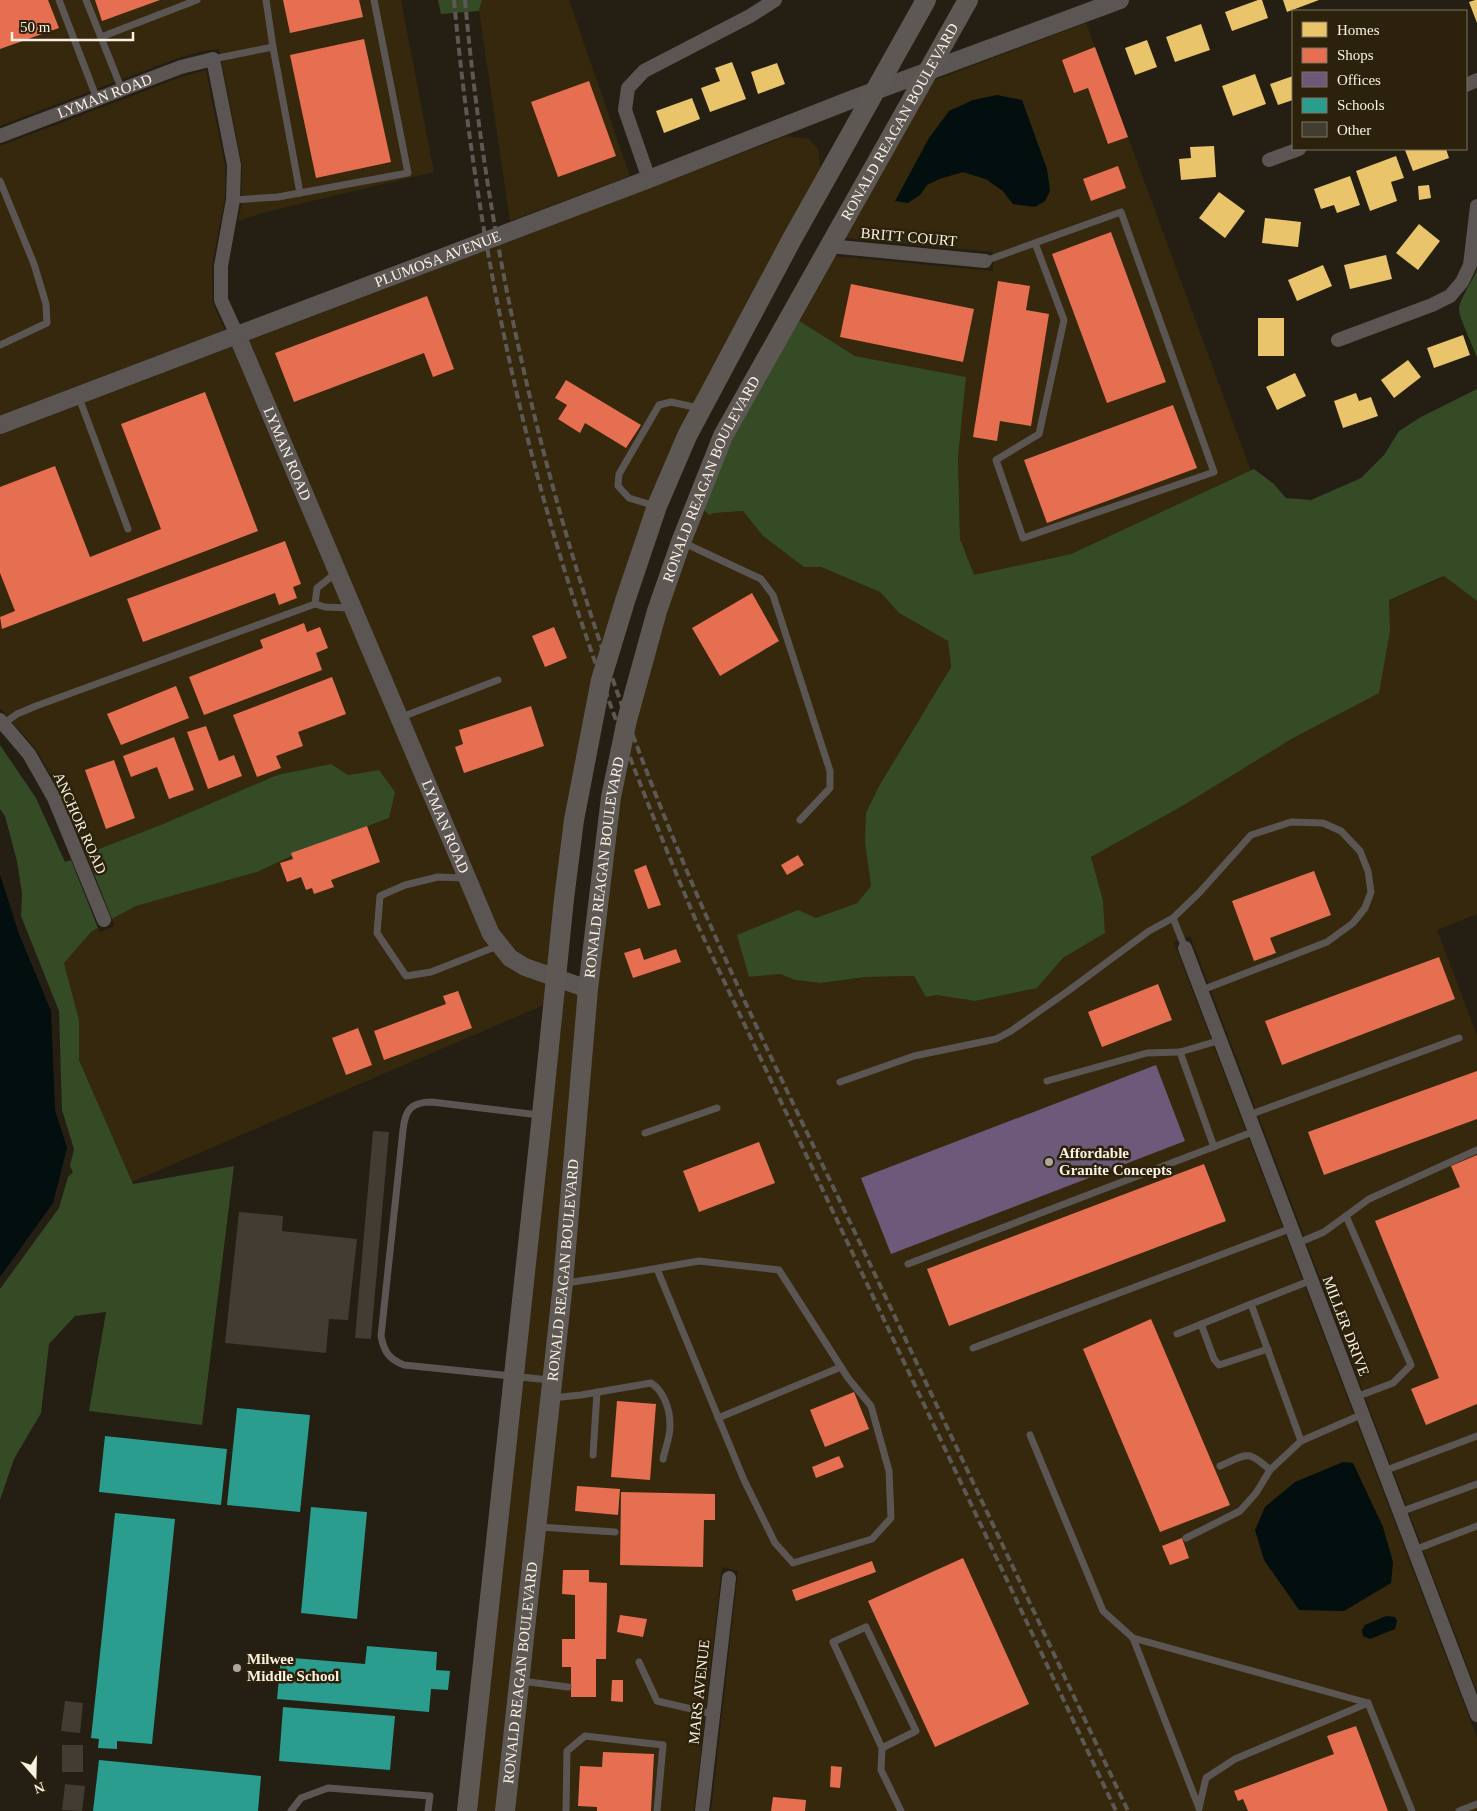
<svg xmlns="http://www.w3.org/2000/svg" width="1477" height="1811" font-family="Georgia,serif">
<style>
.built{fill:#35280d;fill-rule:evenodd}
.green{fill:#344b26}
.water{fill:#030e0e}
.homes{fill:#e9c46a}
.shops{fill:#e76f51}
.offices{fill:#6d597a}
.schools{fill:#2a9d8f}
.building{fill:#423c33}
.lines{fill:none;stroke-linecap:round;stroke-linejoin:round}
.service{stroke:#5b5654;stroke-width:7}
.minor{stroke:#5b5654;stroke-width:14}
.tertiary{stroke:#5b5654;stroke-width:18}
.secondary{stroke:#5e5854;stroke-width:20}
.rail{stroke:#5c5954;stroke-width:4;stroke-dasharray:8 4;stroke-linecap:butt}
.poi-dot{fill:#aea79b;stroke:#2c210b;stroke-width:2}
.labels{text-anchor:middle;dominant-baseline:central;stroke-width:5;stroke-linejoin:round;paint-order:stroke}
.street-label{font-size:15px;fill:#f9f1e4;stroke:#2c210b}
.poi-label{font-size:15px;font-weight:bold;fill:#f9f1e4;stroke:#2c210b;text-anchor:start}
</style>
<rect width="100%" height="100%" fill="#241e13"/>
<g class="built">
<path d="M0 0H401L434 172 266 212 238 221 242 202V166L219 49 203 51 178 58 0 126Z"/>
<path d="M482 0H569L630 176 510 221 479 11Z"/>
<path d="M1086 23 1251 471 1071 554 974 576 960 539 958 458 965 377 855 356 798 320 834 256 993 271V252L844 238 932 81ZM1022 100 1013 204 1003 191 986 179 963 172 939 179 927 185Z"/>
<path d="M206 70 225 165V198L212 266 213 304 225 330 0 415V146L184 76Z"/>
<path d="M786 136 809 139 818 149 821 171 649 503 548 966 528 958 515 951 499 929 248 341Z"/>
<path d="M232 347 484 937 506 966 523 976 546 984 544 1005 132 1182 79 1060V1020L64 963 92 931 98 928 100 932 115 926 112 919 136 906 257 872 309 848 389 818 379 770 348 775 331 764 277 775 163 824 86 854 62 795 36 749 0 708V435Z"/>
<path d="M703 509 714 513 743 511 763 536 804 567H821L880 592 899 613 948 641 951 667 879 786 868 865 871 886 857 903 816 918 804 913 749 977 780 974 795 980 821 983 865 977 914 976 927 997 936 995 975 1001 1037 988 1063 958 1105 933 1103 900 1091 857 1184 805 1293 738 1390 631 1389 600 1442 578 1443 575 1477 601V914L1437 930 1477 1035V1692L1190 936 1174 942 1477 1738V1811H711L738 1571 722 1567 694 1811H514L596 991 620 800 635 723 665 615Z"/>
<path d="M563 990 579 995 554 1281 497 1811H476Z"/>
</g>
<g class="green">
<path d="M438 0H482L479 11 441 14Z"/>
<path d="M1477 270V357C1473 347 1459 317 1459 309 1459 300 1473 280 1477 270Z"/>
<path d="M798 320 855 356 966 377 958 458 960 539 974 575 1071 554 1254 469 1274 484 1286 498 1311 500 1361 478 1384 455 1399 431 1421 417 1477 389V601L1444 576 1389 600 1390 631 1379 693 1293 738 1184 805 1091 857 1103 900 1105 933 1063 958 1037 988 975 1001 936 995 926 997 914 976 865 977 821 983 795 980 780 974 749 977 737 935 798 910 816 918 857 903 871 886 865 842 866 813 879 786 951 667 948 641 899 613 880 592 821 567H804L763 536 743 511 714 513 709 515 703 509 731 441Z"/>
<path d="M0 745 36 798 65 862 71 860 98 928 92 931 64 963 79 1020V1060L133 1184 234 1166 202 1425 89 1411 106 1312 75 1316 49 1344 41 1413 14 1459 0 1500V1289L59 1208 68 1177 73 1172 70 1166 74 1149 62 1110 59 1011 21 916 22 894 17 861 5 816 0 809Z"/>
<path d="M331 764 348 775 379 770 395 792 389 818 309 848 257 872 136 906 112 919 86 854 163 824 277 775Z"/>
</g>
<g class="water">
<path d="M997 95 1022 100 1047 169 1050 191 1045 201 1035 207 1013 204 1003 191 986 179 963 172 939 179 927 185 920 195 908 203 895 201 929 138 949 111 973 100Z"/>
<path d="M0 875 19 934 51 1011 55 1110 67 1148 53 1203 0 1277Z"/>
<path d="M1343 1462 1353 1463 1383 1527 1393 1562 1391 1583 1344 1611 1299 1610 1264 1560 1255 1530 1265 1507 1295 1482Z"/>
<path d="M1386 1616 1395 1617 1397 1621 1395 1629 1370 1639 1363 1636 1362 1630 1365 1625Z"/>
</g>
<g class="homes">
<path d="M1258 0H1262L1268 18 1232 31 1225 12Z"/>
<path d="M1283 0H1319L1287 12Z"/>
<path d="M1475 0H1477V23L1469 2Z"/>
<path d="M1201 24 1210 50 1175 62 1166 37Z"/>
<path d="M1147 40 1157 67 1135 75 1125 48Z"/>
<path d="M732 62 746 99 710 112 701 88 720 81 715 68Z"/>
<path d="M777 63 785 84 758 94 751 72Z"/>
<path d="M1255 74 1266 104 1233 116 1222 86Z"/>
<path d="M1293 76V100L1278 105 1270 84Z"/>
<path d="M692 98 700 119 664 133 656 111Z"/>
<path d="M1214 146 1216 177 1181 180 1179 159 1191 158 1190 147Z"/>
<path d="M1408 149H1446L1449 158 1413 171 1405 150Z"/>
<path d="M1396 156 1404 178 1391 182 1397 201 1370 211 1356 171Z"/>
<path d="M1350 176 1360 205 1337 213 1334 205 1321 209 1314 189Z"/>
<path d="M1429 185 1431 198 1419 200 1418 186Z"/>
<path d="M1219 192 1245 211 1225 238 1199 218Z"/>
<path d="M1265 218 1301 222 1298 247 1262 243Z"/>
<path d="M1419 224 1440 241 1418 270 1396 253Z"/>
<path d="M1386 255 1392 279 1350 289 1344 265Z"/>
<path d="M1323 265 1332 286 1297 301 1288 280Z"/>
<rect x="1258" y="318" width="26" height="38"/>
<path d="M1463 335 1470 355 1434 368 1427 348Z"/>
<path d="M1408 360 1421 377 1394 398 1381 380Z"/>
<path d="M1295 373 1306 396 1277 410 1266 387Z"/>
<path d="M1356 393 1359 401 1371 397 1378 416 1343 428 1334 401Z"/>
</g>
<g class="shops">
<path d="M0 0H48L59 28 0 49Z"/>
<path d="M95 0H160L102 21Z"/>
<path d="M283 0H359L363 17 290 33Z"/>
<path d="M364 39 391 162 316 178 290 55Z"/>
<path d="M1095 47 1128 137 1108 144 1088 88 1074 93 1062 60Z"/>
<path d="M589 81 616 156 558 177 531 102Z"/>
<path d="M1118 166 1126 188 1091 201 1083 179Z"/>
<path d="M1111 232 1166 382 1107 403 1052 254Z"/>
<path d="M998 281 1030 286 1026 310 1049 314 1031 426 1000 421 997 441 973 437Z"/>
<path d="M851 284 974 309 963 362 840 337Z"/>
<path d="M427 296 454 369 433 377 424 353 294 402 275 353Z"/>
<path d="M566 380 641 425 626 448 585 423 580 433 558 419 567 405 555 398Z"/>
<path d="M205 392 258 531 2 629 0 617 15 611 0 573V487L55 466 90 557 161 529 121 424Z"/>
<path d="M1173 405 1197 468 1047 523 1024 460Z"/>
<path d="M285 541 301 584 293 587 297 598 279 605 275 593 143 642 127 599Z"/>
<path d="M752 593 779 641 720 676 692 628Z"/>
<path d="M304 623 307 632 320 627 328 648 316 653 322 670 204 715 189 677 263 648 260 640Z"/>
<path d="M554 627 567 658 545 667 532 636Z"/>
<path d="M332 677 346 714 298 732 303 746 276 756 281 768 257 777 233 715Z"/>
<path d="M176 686 189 718 121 745 107 714Z"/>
<path d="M531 706 544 746 464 773 455 747 463 744 459 730Z"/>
<path d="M206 726 219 761 234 755 242 776 208 789 187 732Z"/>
<path d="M174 737 194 790 169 799 157 767 131 777 123 756Z"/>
<path d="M114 760 135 818 106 829 85 770Z"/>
<path d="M367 826 380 862 331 880 334 887 314 894 312 888 306 890 301 877 287 882 280 863 293 859 291 853Z"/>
<path d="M798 855 804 865 787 875 781 865Z"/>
<path d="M646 865 661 905 648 909 634 870Z"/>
<path d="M1314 871 1331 915 1270 938 1276 953 1254 961 1232 901Z"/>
<path d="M640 948 644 960 676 949 681 962 633 978 624 953Z"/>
<path d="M1439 957 1455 999 1282 1065 1265 1021Z"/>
<path d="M1158 984 1172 1020 1102 1047 1088 1012Z"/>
<path d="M458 991 472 1028 384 1060 374 1031 446 1004 443 996Z"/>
<path d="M358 1028 372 1065 346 1075 332 1038Z"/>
<path d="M1477 1071V1119L1324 1175 1308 1132Z"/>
<path d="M759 1142 775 1183 699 1212 683 1171Z"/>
<path d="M1477 1155V1404L1426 1425 1411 1389 1439 1378 1375 1221 1460 1187 1451 1166Z"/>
<path d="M1204 1164 1226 1221 949 1326 927 1269Z"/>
<path d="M1151 1319 1230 1505 1160 1532 1083 1349Z"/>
<path d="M854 1392 869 1429 825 1447 810 1410Z"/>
<path d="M617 1401 656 1404 650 1480 611 1477Z"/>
<path d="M839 1456 844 1467 816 1478 812 1467Z"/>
<path d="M577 1486 620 1489 618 1515 575 1511Z"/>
<path d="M621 1492 715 1494V1520H704L703 1567 620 1565Z"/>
<path d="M1182 1538 1189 1558 1170 1565 1162 1546Z"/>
<path d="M963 1558 1029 1704 935 1747 868 1601Z"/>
<path d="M872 1561 876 1572 796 1601 792 1590Z"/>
<path d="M563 1570H589V1582L607 1583 606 1659H596V1697H571V1667H562V1639H575V1595L562 1594Z"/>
<path d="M620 1615 647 1619 643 1637 617 1632Z"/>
<path d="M612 1680H623V1702L611 1701Z"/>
<path d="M1356 1726 1388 1811H1248L1243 1799 1238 1801 1234 1791 1334 1754 1327 1736Z"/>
<path d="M603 1752 654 1754 651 1811H597V1807L578 1806 580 1766 602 1767Z"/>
<path d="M831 1766 842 1767 840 1788 830 1787Z"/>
<path d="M773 1797 806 1800 805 1811H771Z"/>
</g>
<path class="offices" d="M1156 1065 1185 1141 891 1254 861 1178Z"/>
<g class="schools">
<path d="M237 1408 310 1415 300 1512 227 1505Z"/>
<path d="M105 1436 227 1449 221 1505 99 1492Z"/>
<path d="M311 1507 367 1512 357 1619 301 1613Z"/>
<path d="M115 1513 175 1519 152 1744 117 1741V1749L98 1748 99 1739 91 1738Z"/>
<path d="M367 1646 437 1652 436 1670 450 1671 448 1690 431 1689 429 1712 277 1699 281 1657 365 1664Z"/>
<path d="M283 1707 395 1716 390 1770 279 1761Z"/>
<path d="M99 1760 261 1776 258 1811H93Z"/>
</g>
<g class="building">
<path d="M373 1131 389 1132 371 1339 355 1338Z"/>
<path d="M239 1212 283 1216 282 1231 357 1239 348 1320 329 1319 326 1353 225 1343Z"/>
<path d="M65 1701 83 1703 80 1733 61 1731Z"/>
<rect x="62" y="1745" width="21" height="27"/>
<path d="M65 1784 85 1786 82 1811 62 1810Z"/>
</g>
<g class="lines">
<g class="service">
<path d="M59 0 97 99"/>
<path d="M86 0 122 90"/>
<path d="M101 37 197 0"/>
<path d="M273 47 300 193"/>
<path d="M213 59 273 47 266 0"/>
<path d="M0 181 34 264 46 304 47 323 0 345"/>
<path d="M233 200 278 197 408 173 374 0"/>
<path d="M985 261 1121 212 1214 472 1023 538 996 460 1039 434 1064 320 1035 243"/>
<path d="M78 395 128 529"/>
<path d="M655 506 629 498 618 486 619 474 659 405 671 402 699 408"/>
<path d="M682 542 761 579 773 595 830 771V788L800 820"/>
<path d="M315 604 317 588 336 573"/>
<path d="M399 718 498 680"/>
<path d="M3 724 17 714 36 706 315 604 325 607 351 608"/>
<path d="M466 878 438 877 405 885 380 896 377 933 406 976 431 972 500 945"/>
<path d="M1185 948 1173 918 1199 893 1251 835 1291 822 1323 823 1341 831 1360 851 1368 871 1371 892 1365 908 1353 923 1327 942 1202 990"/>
<path d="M1047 1081 1147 1053 1180 1052"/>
<path d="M840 1082 914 1056 996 1039 1011 1031 1068 991 1149 931 1173 918"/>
<path d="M539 1115 432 1102C411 1102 405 1110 403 1130L381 1336C384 1352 389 1359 404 1365L550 1380"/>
<path d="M1249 1115 1459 1038"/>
<path d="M645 1133 717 1108"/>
<path d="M1214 1147 1180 1052 1221 1040"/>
<path d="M1346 1216 1411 1365 1393 1383 1356 1397"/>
<path d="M1298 1243 1324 1232 1369 1199 1477 1150"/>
<path d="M908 1264 1255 1131"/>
<path d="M1312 1280 1251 1304 1301 1441 1363 1414"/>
<path d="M566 1283 619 1275 699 1261 779 1270 848 1378 871 1406 889 1471 891 1518 872 1539 793 1563 775 1543 744 1480 657 1269"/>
<path d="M1201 1324 1214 1359 1219 1365 1268 1349"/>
<path d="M1177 1334 1251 1304"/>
<path d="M973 1348 1292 1228"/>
<path d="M551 1398 581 1395 651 1383C664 1391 670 1410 670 1424 671 1435 665 1449 663 1459"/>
<path d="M718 1418 841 1367"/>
<path d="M1030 1435 1103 1611 1133 1638"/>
<path d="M593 1455 597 1392"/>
<path d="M1220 1466C1247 1454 1247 1449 1270 1470"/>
<path d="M1384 1471 1477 1436"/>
<path d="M1400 1512 1477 1484"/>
<path d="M539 1527 615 1532"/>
<path d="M1186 1538 1240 1511 1256 1493 1270 1470 1301 1441"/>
<path d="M1414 1550 1477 1526"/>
<path d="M639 1662 657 1701 713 1714"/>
<path d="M521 1681 568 1687"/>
<path d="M882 1748 916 1731 866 1627 833 1642 882 1748 881 1770 901 1811"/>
<path d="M1199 1808 1133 1638 1368 1703"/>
<path d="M1199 1808 1206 1778 1235 1759 1368 1703 1412 1811"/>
<path d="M291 1811 301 1798 328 1788 430 1796 428 1811"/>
<path d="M566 1811 567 1751 585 1736 663 1745 657 1811"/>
<path d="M1459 1811 1477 1804"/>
</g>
<g class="minor">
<path d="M1466 85 1477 80"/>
<path id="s1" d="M0 136 181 67 213 59 234 165 233 200 221 266V300L237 335"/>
<path d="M1269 160 1299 149"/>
<path d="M649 179 625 110 628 88 644 71 750 16 775 0"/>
<path d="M829 246 985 261"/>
<path d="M1338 340 1432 305 1450 296 1462 282 1470 265 1477 206"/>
<path d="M0 720 29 754 54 798 104 920"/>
<path d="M1185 948 1477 1715"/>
<path d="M702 1811 729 1578"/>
</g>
<g class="tertiary">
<path id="s2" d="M237 335 491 934 510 958 525 967 588 989"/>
<path id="s3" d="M0 425 649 179 853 99 1120 0"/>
</g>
<g class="secondary">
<path d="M467 1811 542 1115 564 899 574 820 601 680 625 601 657 506 687 436 792 239 926 0"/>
<path id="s4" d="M505 1811 563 1283 588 989 611 797 627 720 657 611 681 542 723 436 968 0"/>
</g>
<g class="rail">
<path d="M454 0C472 194 508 389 566 575 604 695 650 812 699 928L1116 1811"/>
<path d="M465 0C489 268 553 534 652 785 715 948 795 1106 870 1264 956 1446 1042 1629 1128 1811"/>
</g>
</g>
<g class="poi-dot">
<circle cx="1049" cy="1162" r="5"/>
<circle cx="237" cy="1668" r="5"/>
</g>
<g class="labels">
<g class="street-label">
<text stroke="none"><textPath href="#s1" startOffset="112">LYMAN ROAD</textPath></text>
<text stroke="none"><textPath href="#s4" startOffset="1759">RONALD REAGAN BOULEVARD</textPath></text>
<text transform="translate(909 237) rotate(5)">BRITT COURT</text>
<text stroke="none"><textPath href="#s3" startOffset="468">PLUMOSA AVENUE</textPath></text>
<text stroke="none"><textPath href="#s2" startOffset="129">LYMAN ROAD</textPath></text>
<text stroke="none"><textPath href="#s4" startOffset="1354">RONALD REAGAN BOULEVARD</textPath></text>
<text transform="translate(80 823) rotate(66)">ANCHOR ROAD</text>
<text stroke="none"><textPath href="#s2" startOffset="534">LYMAN ROAD</textPath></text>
<text stroke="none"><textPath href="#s4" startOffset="949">RONALD REAGAN BOULEVARD</textPath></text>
<text stroke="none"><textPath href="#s4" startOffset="544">RONALD REAGAN BOULEVARD</textPath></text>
<text transform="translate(1346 1326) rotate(69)">MILLER DRIVE</text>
<text stroke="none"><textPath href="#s4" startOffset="139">RONALD REAGAN BOULEVARD</textPath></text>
<text transform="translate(699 1692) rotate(-84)">MARS AVENUE</text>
</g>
<g class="poi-label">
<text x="1059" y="1153">Affordable<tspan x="1059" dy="17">Granite Concepts</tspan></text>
<text x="247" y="1659">Milwee<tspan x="247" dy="17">Middle School</tspan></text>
</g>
</g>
<rect x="1292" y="10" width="175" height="140" fill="#2c210b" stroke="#7e7462"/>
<rect x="1302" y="22" width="25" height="15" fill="#e9c46a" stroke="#7e7462"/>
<text x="1337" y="35" font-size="15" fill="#f9f1e4">Homes</text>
<rect x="1302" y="48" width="25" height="15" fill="#e76f51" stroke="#7e7462"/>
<text x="1337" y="60" font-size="15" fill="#f9f1e4">Shops</text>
<rect x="1302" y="72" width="25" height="15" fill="#6d597a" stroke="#7e7462"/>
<text x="1337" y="85" font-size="15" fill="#f9f1e4">Offices</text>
<rect x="1302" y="98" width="25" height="15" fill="#2a9d8f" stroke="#7e7462"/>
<text x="1337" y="110" font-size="15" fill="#f9f1e4">Schools</text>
<rect x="1302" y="122" width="25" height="15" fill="#423c33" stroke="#7e7462"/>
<text x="1337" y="135" font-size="15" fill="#f9f1e4">Other</text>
<g transform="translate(35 1776) rotate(160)" stroke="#2c210b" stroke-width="4" paint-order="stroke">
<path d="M0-4L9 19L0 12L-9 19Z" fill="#f9f1e4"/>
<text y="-8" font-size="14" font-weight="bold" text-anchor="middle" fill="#f9f1e4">N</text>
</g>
<path d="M12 32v8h121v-8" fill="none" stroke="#f9f1e4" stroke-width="2.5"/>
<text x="20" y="32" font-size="15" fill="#f9f1e4" stroke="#2c210b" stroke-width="4" paint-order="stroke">50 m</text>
</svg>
